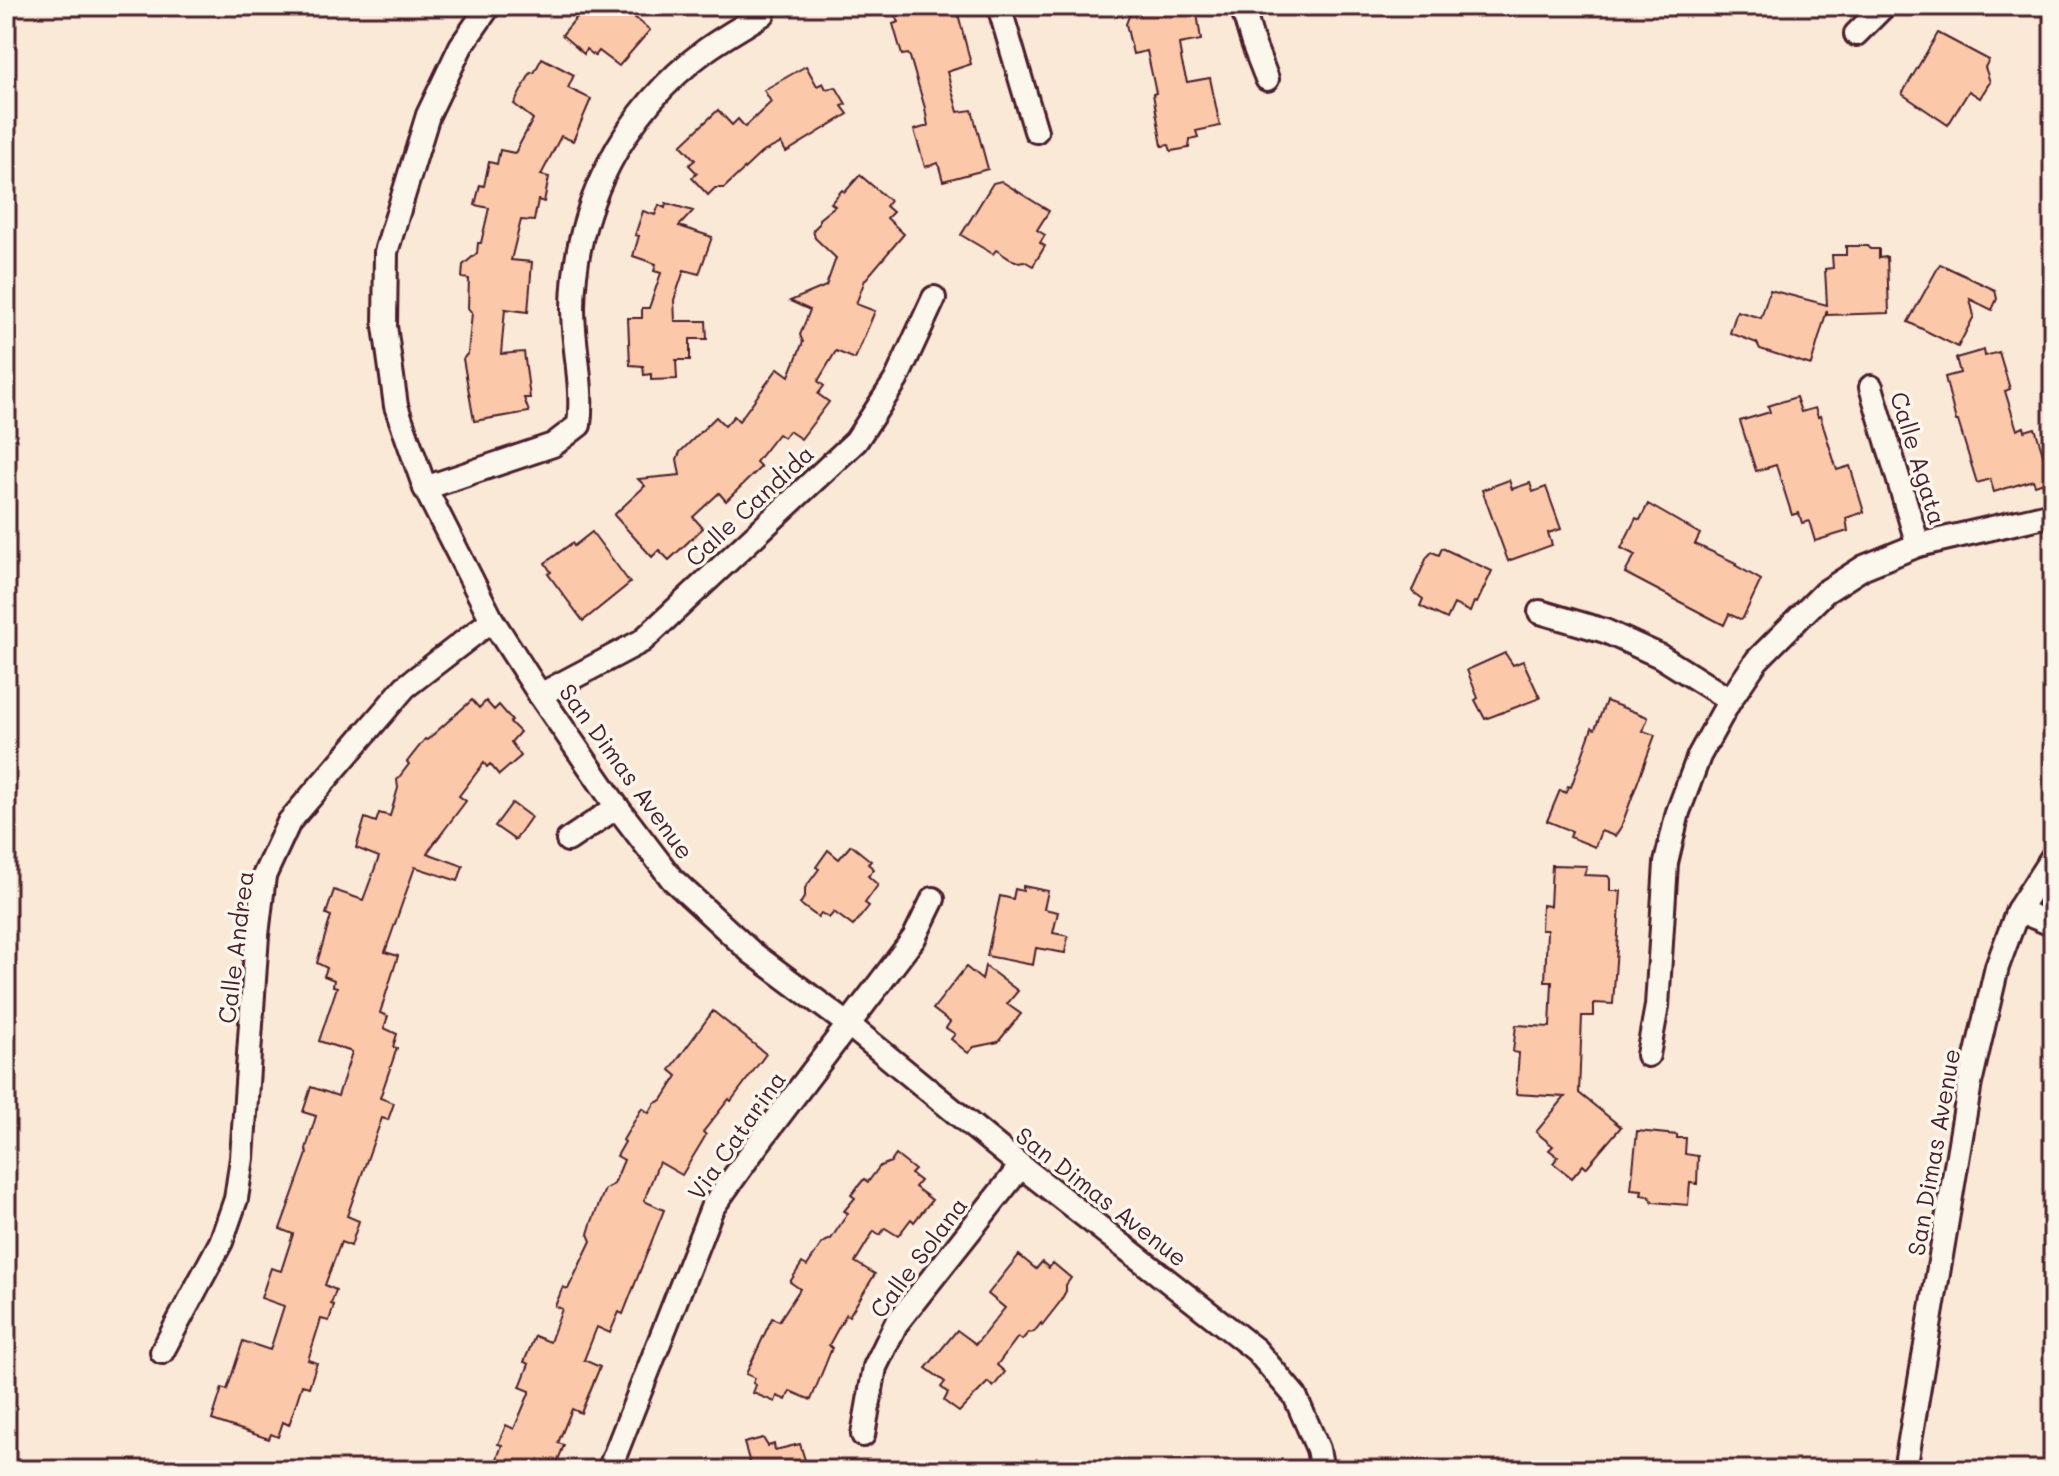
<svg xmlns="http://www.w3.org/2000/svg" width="2059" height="1476" font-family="Mali,sans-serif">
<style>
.building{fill:#fbc9aa;stroke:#4a1f2b;stroke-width:2}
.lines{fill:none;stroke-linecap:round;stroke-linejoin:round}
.minor-casing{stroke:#4a1f2b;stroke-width:28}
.minor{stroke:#fbf7ec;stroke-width:22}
.labels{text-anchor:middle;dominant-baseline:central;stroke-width:7;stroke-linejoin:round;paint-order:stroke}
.street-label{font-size:24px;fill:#4a1f2b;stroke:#fbf7ec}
</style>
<rect width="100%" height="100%" fill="#fbe9d8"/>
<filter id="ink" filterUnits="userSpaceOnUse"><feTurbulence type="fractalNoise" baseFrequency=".0125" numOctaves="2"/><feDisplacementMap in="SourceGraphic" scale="16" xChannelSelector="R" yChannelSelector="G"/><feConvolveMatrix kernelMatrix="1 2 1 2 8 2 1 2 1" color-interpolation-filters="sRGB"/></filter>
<g filter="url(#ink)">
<g class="building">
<path d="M586 6H641L633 16 650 30 619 66 599 51 595 56 586 49 584 54 562 35Z"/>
<path d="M889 6H956L971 64 947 72 958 112 972 110 988 169 943 181 938 163 925 167 914 130 928 126 925 108 910 57 908 54 902 55 893 24 899 22Z"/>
<path d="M1133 6H1196L1201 40 1179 44 1182 63 1187 82 1210 78 1220 126 1196 131 1198 137 1190 139 1189 148 1171 151 1169 145 1162 146 1153 94 1156 93 1147 51 1133 54 1126 24Z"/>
<path d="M1938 33 1989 60 1985 67 1990 82 1980 98 1969 91 1948 125 1902 94Z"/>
<path d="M542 58 574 75 568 88 591 99 573 141 561 136 541 175 549 177 544 202 538 200 534 221 521 220 511 260 532 262 528 312 505 309 501 354 524 352 530 398H524L529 412 474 421 463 359 468 353 472 313 468 308 469 279 462 278 463 265 477 253 478 243H481L489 208 475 205 480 185 484 186 489 162 497 164 500 150 515 153 533 119 514 104 531 72 534 73Z"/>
<path d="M806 66 817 86 823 83 826 89 836 87 846 104 842 106 848 114 786 152 781 143 761 153 724 188H715L708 195 692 178 697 173 689 165 695 160 681 145 718 110 732 125 738 119 745 127 771 102 764 90Z"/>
<path d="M860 175 890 201 886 206 893 212 887 218 904 234 865 280 856 304 875 311 855 359 836 351 818 381 824 386 818 394 829 402 801 439 789 431 784 438 778 434 756 462 761 467 726 501 719 493 693 517 703 528 669 560 659 550 652 557 614 515 645 486 638 479 680 475 677 459 680 452 716 417 725 426 734 416 739 421 778 368 789 376 803 342 800 335 810 310 790 301 826 286 836 258 815 238 813 230 819 224V219L835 206 831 203 842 190 845 192Z"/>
<path d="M1001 181 1049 211 1037 230 1045 235 1040 243 1045 246 1033 266 1024 261 1018 262 1010 259 996 250 993 254 961 235 993 183Z"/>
<path d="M666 203 693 211 679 226 712 237 699 274 684 270 674 300 675 321H706L707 339H690V360H676L677 379 651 380V374L644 375 643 366 630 365 628 318H642V308H649L661 273 654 271 656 264 633 256 639 236 635 235 643 211 655 215 659 205 665 208Z"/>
<path d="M1846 246H1867L1870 249H1879V258L1887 257 1889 313 1827 315V310L1811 365 1760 349 1757 343 1730 333 1737 311 1761 318 1770 290 1827 305 1825 269 1833 268 1832 255H1846Z"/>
<path d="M1940 264 1995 290 1997 299 1992 310 1970 299 1974 316 1958 347 1908 322Z"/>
<path d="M1984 350 1985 356 1999 352 2010 389 2005 391 2017 430 2024 427 2025 431 2035 428 2044 457 2050 455 2053 479 2035 485 2033 480 1994 492 1990 479 1977 483 1958 421H1956L1945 377 1960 373 1956 358Z"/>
<path d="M1796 397 1801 412 1815 408 1818 417 1820 416 1837 470 1850 466 1864 512 1846 518 1848 531 1815 541 1809 521 1802 523 1799 513 1792 515 1776 465 1756 471 1740 421 1770 412 1768 406Z"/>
<path d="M1509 480 1512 489 1530 483 1533 492 1546 487 1561 529 1548 533 1552 545 1508 561 1482 490Z"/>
<path d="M1648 504 1700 534 1695 544 1736 563 1735 565 1761 580 1743 618 1740 619 1729 614 1724 625 1625 573 1635 555 1621 548 1636 518 1640 520Z"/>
<path d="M592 532 630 583 583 621 548 574 551 572 545 563 572 543 574 546Z"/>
<path d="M1442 548 1492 571 1477 603 1474 602 1470 612 1454 604 1447 619 1420 606 1423 599 1412 591 1427 557 1432 552 1439 555Z"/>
<path d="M1505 653 1513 665 1523 661 1540 698 1485 719 1475 700 1478 698 1467 670Z"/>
<path d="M472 700 479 708 486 701 494 710 499 705 512 720 510 722 520 732 511 742 521 756 499 775 490 764 487 767 484 763 459 796 466 801 427 853 463 866 458 881 415 867 385 952 398 956 380 1013 388 1016 384 1028 397 1034 393 1047 397 1048 380 1098 394 1103 388 1120 382 1118 347 1216 359 1221 351 1246 341 1242 325 1285 336 1290 331 1304 334 1305 329 1321 321 1319 308 1360 317 1363 309 1387 302 1385 289 1425 283 1422 278 1437 271 1434 269 1439 212 1420 222 1388 227 1390 243 1341 270 1350 284 1306 261 1298 271 1268 281 1271 293 1234 280 1229 307 1154 306 1149 316 1116 303 1112 311 1087 338 1096 352 1052 319 1041 337 987 333 986 334 980 324 976 327 968 317 963 331 916 326 914 334 890 363 900 379 857 356 848 365 818 376 822 379 813 390 816 398 788 397 780 409 764 407 762 425 739 427 740Z"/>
<path d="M1606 701 1645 716 1648 718 1643 731 1655 735 1621 827 1615 836 1601 831 1595 847 1570 837 1572 831 1547 821 1560 790 1566 793 1568 786 1571 787 1592 728 1595 729Z"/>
<path d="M512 803 531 817 515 840 495 826Z"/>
<path d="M851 845 871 861 868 864 874 869 868 876 878 885 865 903 869 906 853 926 834 912 829 918 821 913 818 917 800 904 805 896V888L819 869 816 867 828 850 839 859Z"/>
<path d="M1552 865 1587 866 1584 875 1608 876 1610 879V891H1621L1613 1004 1594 1003V1016H1582L1579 1093 1621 1127 1586 1168 1583 1165 1572 1178 1553 1163 1558 1157 1549 1150 1553 1146 1536 1132 1565 1097 1516 1094 1519 1053 1513 1052 1516 1025 1550 1027 1552 982H1545L1547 930H1541L1542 905 1550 906Z"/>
<path d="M1023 886 1048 891 1044 909 1058 912 1053 933 1068 936 1065 953 1036 948 1033 965 987 956 1000 896 1013 899 1015 889 1023 891Z"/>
<path d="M985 966 1018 991 1007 1004 1021 1014 998 1042 974 1047 968 1053 951 1039 955 1034 946 1028 950 1022 933 1009 966 967 982 980Z"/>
<path d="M713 1011 766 1054 731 1101 729 1099 703 1132 706 1135 682 1175 659 1162 644 1201 664 1210 623 1314 619 1312 610 1333 597 1327 584 1360 600 1367 581 1413 572 1409 558 1443 564 1445 554 1470H493L502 1445 498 1444 506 1425 514 1429 530 1391 520 1387 529 1364 524 1362 535 1336 550 1342 562 1309 555 1306 563 1287 568 1289 580 1264 591 1241 588 1234 591 1224 605 1189 614 1184 624 1160 617 1156 625 1142 623 1140 642 1108 649 1113 655 1103 662 1100 677 1076 670 1070Z"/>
<path d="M1637 1131 1677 1135V1138H1686L1685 1154 1698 1156 1697 1184 1690 1183 1688 1205 1653 1202 1649 1196 1641 1195 1642 1190 1631 1189Z"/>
<path d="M896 1155 915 1170 911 1174 920 1181 915 1187 932 1200 914 1222 911 1219 898 1236 885 1228 880 1235 874 1231 855 1262 875 1274 849 1316 846 1314 829 1345 832 1348 811 1400 790 1391 786 1400 777 1396 775 1402 753 1393 756 1385 753 1383 755 1378 746 1374 772 1318 779 1321 800 1289 790 1282 802 1263 807 1266 822 1243 831 1239 848 1213 844 1211 855 1198 851 1195 864 1179 868 1182 880 1166 891 1162Z"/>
<path d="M1019 1255 1036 1269 1042 1262 1049 1268 1053 1263 1071 1278 1066 1285V1291L1060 1302 1042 1325 1041 1323 1034 1332 1028 1333 1022 1340 1018 1337 997 1365 1005 1372 993 1387 988 1382 959 1412 944 1401 948 1393 941 1387 945 1382 926 1368 957 1330 976 1344 1000 1314 1005 1308 988 1294Z"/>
<path d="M763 1438 768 1446 774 1444 775 1450 800 1444 808 1470H752L744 1443Z"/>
</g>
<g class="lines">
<defs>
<g id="minor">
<path d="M489 6 461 46 428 115 386 252 385 326 396 406 425 488 492 620 540 695 617 807 672 879 751 952 849 1025 1021 1166 1256 1350 1295 1396 1318 1449 1322 1470"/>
<path d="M999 6 1036 131"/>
<path d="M1242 6 1253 43 1267 79"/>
<path d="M1856 34 1884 6"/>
<path d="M1871 387 1918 545"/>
<path d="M425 488 553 445 579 425C584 385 573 348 573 308 574 207 624 110 706 50 724 37 744 26 763 14"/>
<path d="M1540 612 1605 631 1660 656 1730 700"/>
<path d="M540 695 642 641 856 441 896 380 934 298"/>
<path d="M568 840 617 807"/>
<path d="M2018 910 2053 925"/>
<path d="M1648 1055 1657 1006 1666 863 1678 812 1699 756 1730 700 1757 660 1825 592 1864 567 1918 545 2053 514"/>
<path d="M162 1352 221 1242 236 1199 242 1158 257 935 264 876 289 822 405 687 492 620"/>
<path d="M863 1435 875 1367 896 1324 1021 1166"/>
<path d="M609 1470 712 1208 757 1145 914 938 933 899"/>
<path d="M1905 1470 1970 1083 1997 967 2018 910 2053 856"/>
</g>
</defs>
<use href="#minor" class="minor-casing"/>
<use href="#minor" class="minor"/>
</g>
</g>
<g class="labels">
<g class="street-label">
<text transform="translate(1919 458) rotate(73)">Calle Agata</text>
<text transform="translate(749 505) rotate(-43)">Calle Candida</text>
<text transform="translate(627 771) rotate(54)">San Dimas Avenue</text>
<text transform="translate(235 947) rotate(-83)">Calle Andrea</text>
<text transform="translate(736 1135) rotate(-55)">Via Catarina</text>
<text transform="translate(1933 1152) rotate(-80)">San Dimas Avenue</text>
<text transform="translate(1102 1196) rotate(38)">San Dimas Avenue</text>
<text transform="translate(918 1257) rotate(-53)">Calle Solana</text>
</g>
</g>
<rect width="2059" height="1476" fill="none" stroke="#fbf7ec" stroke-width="32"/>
<rect x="16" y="16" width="2027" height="1444" fill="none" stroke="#4a1f2b" stroke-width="3" filter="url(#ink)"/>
</svg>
